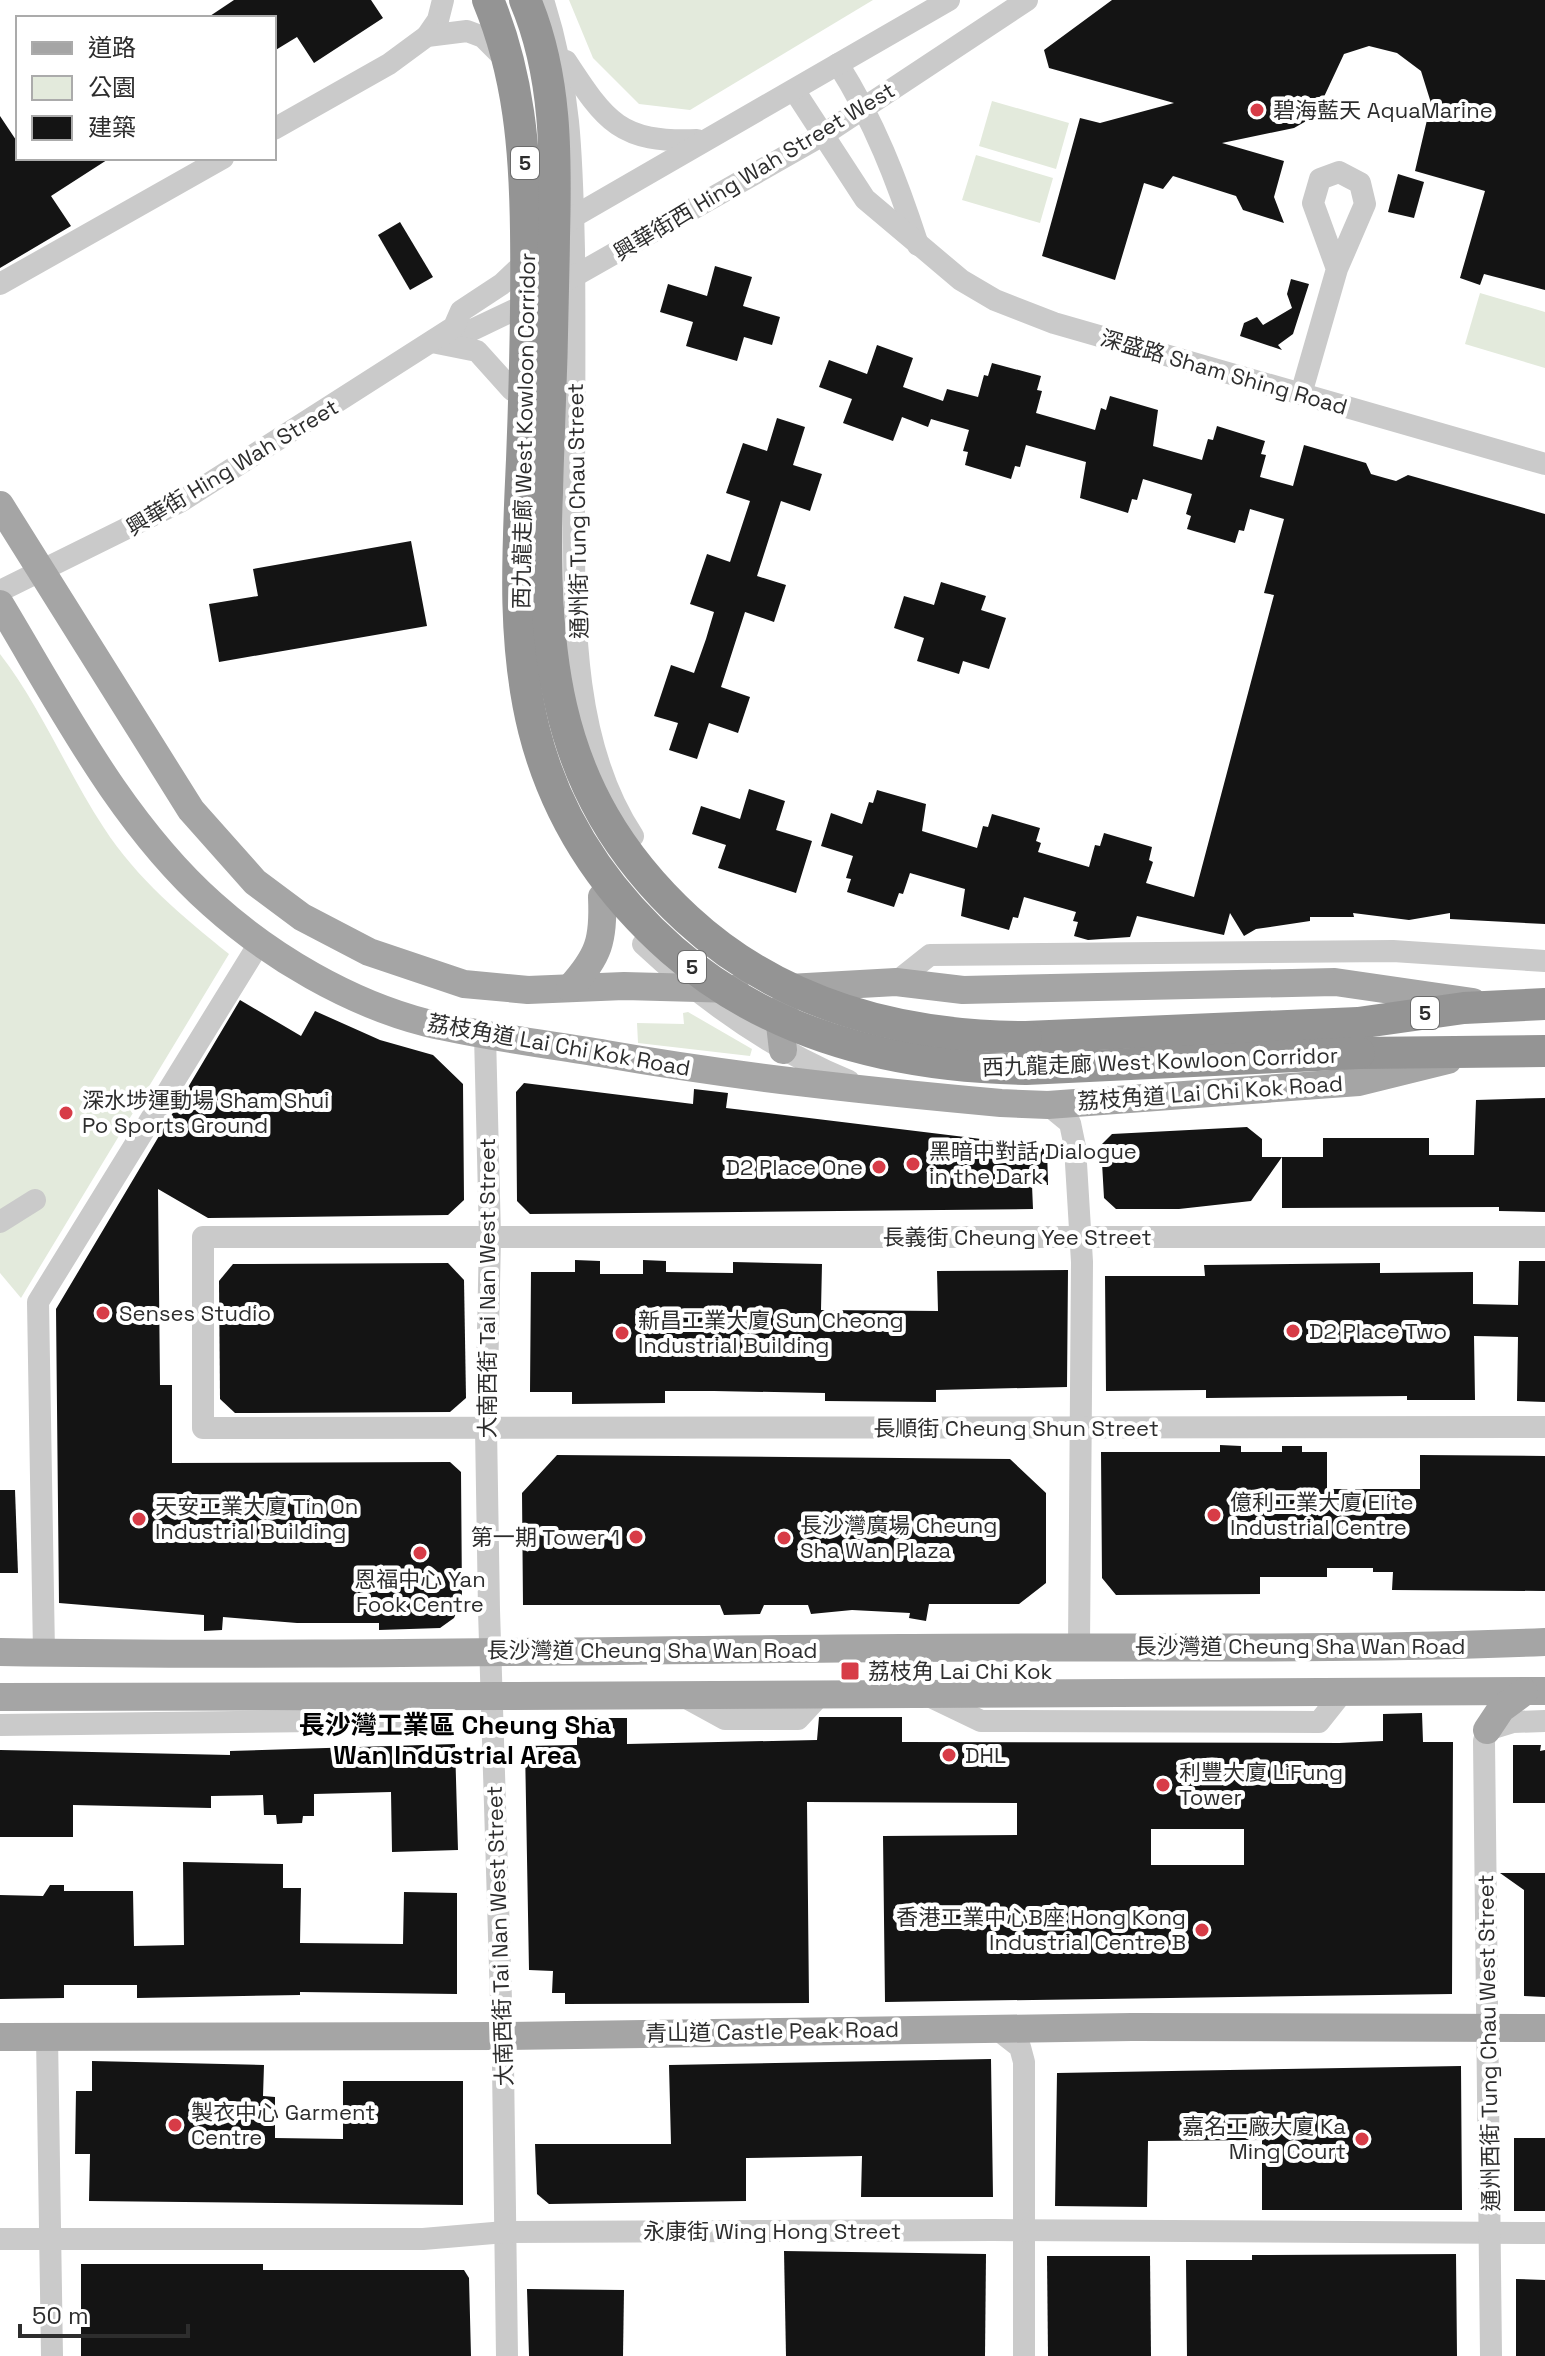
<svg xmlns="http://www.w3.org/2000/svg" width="1545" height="2356" font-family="'Space Grotesk','Noto Sans TC',sans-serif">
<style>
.green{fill:#e3eadc}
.building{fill:#141414;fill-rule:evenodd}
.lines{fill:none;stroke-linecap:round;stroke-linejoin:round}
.minor{stroke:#cacaca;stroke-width:22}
.major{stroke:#a5a5a5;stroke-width:28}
.highway{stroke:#949494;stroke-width:32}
.highway-bridge{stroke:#949494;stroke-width:32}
.poi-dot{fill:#d73c47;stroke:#fff;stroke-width:3}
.labels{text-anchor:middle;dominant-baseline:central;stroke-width:8;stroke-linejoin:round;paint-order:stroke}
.shield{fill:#fff;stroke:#6c6c6c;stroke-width:2}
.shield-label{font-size:20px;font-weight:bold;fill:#2d2d2d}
.poi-label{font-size:22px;fill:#2d2d2d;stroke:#fff;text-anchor:start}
.street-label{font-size:22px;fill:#2d2d2d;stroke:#fff}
.quarter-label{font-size:26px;font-weight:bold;fill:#000;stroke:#fff}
</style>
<rect width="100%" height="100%" fill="#fff"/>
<g class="green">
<path d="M569 0H873L690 110 639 104 593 58Z"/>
<path d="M992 101 1069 123 1056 169 979 146Z"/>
<path d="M976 155 1053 178 1040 223 962 200Z"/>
<path d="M1480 293 1545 312V368L1465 344Z"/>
<path d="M0 654C41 707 67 772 104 828 137 879 182 916 229 954L21 1298 0 1273Z"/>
<path d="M688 1012 752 1049 750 1056 638 1043 637 1023 684 1024 683 1013Z"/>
</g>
<g class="building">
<path d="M234 0H371L383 18 314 63 297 37 274 51V18H207Z"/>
<path d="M1112 0H1545V290L1484 274 1480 285 1460 278 1485 191 1415 171 1431 103 1421 71 1397 53 1369 46 1344 54 1315 116 1294 128 1222 143 1284 161 1274 197 1284 223 1243 210 1236 196 1173 176 1163 189 1144 183 1115 280 1042 256 1080 118 1100 123 1174 103 1049 68 1044 50Z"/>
<path d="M0 116 18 143V158H110L51 196 71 226 0 268Z"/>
<path d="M1398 174 1424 182 1414 218 1388 212Z"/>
<path d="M400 222 433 277 410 290 378 235Z"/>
<path d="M715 266 752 277 743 306 780 317 772 345 744 337 737 361 686 346 693 322 660 312 668 284 707 296Z"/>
<path d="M1291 279 1309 284 1293 334 1278 345 1282 350 1240 336 1244 323 1257 317 1263 325 1292 308 1287 294Z"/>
<path d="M877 345 913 358 903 387 943 401 947 389 978 397 984 375 988 376 992 363 1041 376 1037 390 1042 391 1036 413 1071 423 1095 430 1101 408 1106 410 1110 396 1158 410 1153 446 1202 460 1208 439 1213 440 1217 426 1265 441 1261 454 1266 455 1260 477 1293 486 1304 445 1366 463 1371 474 1385 478 1396 481 1408 475 1545 514V924L1450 919V913L1409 920 1353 913 1354 917H1310V921L1256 929 1244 936 1230 913 1224 935 1137 916 1130 937 1088 940 1074 936 1078 922 1073 921 1076 912 1024 897 1018 918 1013 917 1009 930 961 916 965 889 910 873 903 894 899 893 894 907 847 892 851 879 846 878 853 856 821 846 831 813 862 824 869 802 873 803 877 790 926 804 922 831 977 848 983 826 988 827 992 814 1040 828 1036 841 1041 843 1038 852 1089 867 1095 845 1100 846 1104 833 1152 847 1149 860 1153 862 1146 883 1194 897 1274 595 1264 593 1284 519 1250 509 1244 531 1239 530 1235 543 1187 529 1191 516 1186 514 1192 494 1143 479 1137 500 1132 499 1128 513 1080 498 1086 462 1026 445 1020 467 1015 466 1011 479 965 465 968 452 963 451 969 430 931 419 928 427 902 417 893 441 843 423 852 399 819 387 829 360 867 374Z"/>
<path d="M777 418 805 427 793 465 822 474 810 511 781 501 757 576 786 585 774 622 745 612 721 687 750 697 738 733 709 723 697 759 669 750 678 723 654 716 671 665 694 673 706 639 714 612 690 604 707 554 730 562 750 501 726 493 743 443 767 451Z"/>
<path d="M411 541 427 626 219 662 209 604 258 596 253 569Z"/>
<path d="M941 582 986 596 981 610 1006 618 989 669 963 661 959 674 917 661 924 638 894 628 904 596 934 605Z"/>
<path d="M749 789 785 801 776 830 812 841 796 893 718 868 726 845 692 834 701 806 740 819Z"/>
<path d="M240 1000 301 1036 315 1011 380 1040 433 1055 463 1084 464 1200 448 1215 208 1218 158 1189 160 1385H172V1463L450 1462 461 1472 462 1600 454 1618 440 1628 379 1630V1623H297L223 1617 222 1630 204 1631V1615L59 1603 56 1309Z"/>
<path d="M524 1083 693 1104 694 1089 728 1093 726 1108 1047 1147 1048 1185H1032L1033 1209 530 1214 517 1201 516 1092Z"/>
<path d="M1545 1098V1212L1499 1211V1207L1282 1208V1157H1323V1138H1429V1155H1474L1476 1100Z"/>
<path d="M1247 1127 1262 1139V1157H1282L1251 1201 1179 1209H1116L1104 1198 1101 1145 1112 1134Z"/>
<path d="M575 1260 600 1261V1274H643V1260L666 1261V1272L733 1273V1262L822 1264 821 1310 938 1311 937 1271 1068 1270 1067 1387 936 1390V1402L825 1401V1393L714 1391H665V1403L572 1404V1392H530L531 1272H575Z"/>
<path d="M1519 1261H1545V1402L1517 1401 1518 1337 1474 1336 1475 1400H1407V1396L1206 1398V1390L1106 1391 1105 1276H1205L1204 1265 1380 1263V1273L1473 1272V1304L1518 1305Z"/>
<path d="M448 1263 464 1280 466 1398 450 1412 235 1413 220 1399 219 1281 233 1264Z"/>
<path d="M1220 1445 1241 1446V1452H1282V1446H1302V1452H1327V1489H1420V1455L1545 1456V1591L1392 1590 1393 1572H1373V1568H1327V1577H1260V1594L1116 1595 1102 1578 1101 1452H1220Z"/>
<path d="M557 1455 1010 1459 1046 1493V1583L1019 1604H929L926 1621 909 1618 910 1613 852 1610 811 1614 808 1605H764L760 1614 724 1615 720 1605H523L522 1493Z"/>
<path d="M0 1490H15L18 1573H0Z"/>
<path d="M1422 1713 1423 1742H1453L1452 1994 885 2002 883 1836 1017 1835V1803L807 1802 809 2003 565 2004V1993H552L553 1971 529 1970 525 1746 577 1745V1718H627V1744L817 1740 819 1717H902V1742L1339 1743 1383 1741V1714ZM1151 1829H1244V1865H1151Z"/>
<path d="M455 1744 458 1850 392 1852 391 1792 314 1794V1816H303L302 1823 277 1824 276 1815H264L263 1795 211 1796V1808L73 1805V1837H0V1750L230 1755V1751Z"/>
<path d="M1513 1745H1541L1540 1751 1545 1750V1803H1513Z"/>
<path d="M183 1862 283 1864V1888H301L300 1943 403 1944 404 1892 457 1893V1994L300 1992V1995L137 1998V1985H64V1998L0 1999V1895L43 1896 50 1885H64V1891H133L134 1946 184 1945Z"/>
<path d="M1500 1873H1545V1997L1524 1996V1890Z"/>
<path d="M991 2059 993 2197H861L862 2156 746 2158V2201L549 2204 537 2194 535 2144H671L669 2065Z"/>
<path d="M92 2061 264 2065 263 2096 275 2097V2138L343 2139V2081H463V2205L89 2201 90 2154H75L76 2091H92Z"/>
<path d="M1461 2066 1462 2210H1262V2140L1148 2141 1147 2207 1055 2206 1057 2073Z"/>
<rect x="1514" y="2138" width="31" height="73"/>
<path d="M784 2251 986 2254 985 2356H786Z"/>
<path d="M1456 2254 1457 2356H1187L1186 2260H1252V2255Z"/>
<path d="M1047 2256H1150L1151 2356H1048Z"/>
<path d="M81 2264H263V2270H464L469 2278 471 2356H81Z"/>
<path d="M1516 2279 1545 2280V2356H1516Z"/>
<path d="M527 2289 624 2290 623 2356H529Z"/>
</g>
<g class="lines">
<g class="minor">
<path d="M543 0C571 86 572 161 574 251 575 338 574 425 574 512 574 618 572 744 633 836"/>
<path d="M427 36 438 20 443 0"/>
<path d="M566 61C606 122 620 143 697 140"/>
<path d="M838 64C874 121 897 180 918 245"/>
<path d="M794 90 865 199 961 280 995 300 1054 323 1545 464"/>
<path d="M274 129 389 64 427 36 467 31 483 37 501 55"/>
<path d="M564 282 823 135 1027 0"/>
<path d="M0 284 223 158"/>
<path d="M454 327 472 330 535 300"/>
<path d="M432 342 477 351 512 390"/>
<path d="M1301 394 1337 269 1365 204 1360 183 1339 172 1320 179 1313 203 1337 269"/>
<path d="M0 591 180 502 454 327 461 311 502 284 573 217 949 0"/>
<path d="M643 944C705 1002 771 1049 849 1081"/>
<path d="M896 982 930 955 1393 951 1545 961"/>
<path d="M485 1035 490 1237 486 1428 489 1610 503 2066 507 2356"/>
<path d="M1048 1105 1070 1123 1075 1147 1082 1262 1079 1646"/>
<path d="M0 1222 35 1200"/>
<path d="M1545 1237H203V1428L1545 1427"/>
<path d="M44 1653 38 1302 260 942"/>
<path d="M683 1696 725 1719H798L822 1693"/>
<path d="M931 1697 981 1721 1319 1722 1342 1693"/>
<path d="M0 1725 401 1720 430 1696"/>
<path d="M997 2029 1020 2047 1024 2062V2356"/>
<path d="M47 2036 52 2356"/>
<path d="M0 2239H423L505 2232 993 2230 1545 2233"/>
<path d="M1491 2356 1484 1741 1487 1730 1513 1722 1545 1721"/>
</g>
<g class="major">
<path d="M0 505 191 810 255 882 302 917 369 952 464 984 528 990 624 986 735 989"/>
<path d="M0 604C62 707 121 823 212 904 271 957 349 1003 427 1023 486 1037 546 1044 606 1054 737 1077 869 1091 1001 1103L1048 1105 1359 1082 1448 1060"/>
<path d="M570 988C599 956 604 940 602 897"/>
<path d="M789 988 896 982 963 990 1335 982 1473 1002"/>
<path d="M783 1050 779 1016 786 1002"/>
<path d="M0 1652C300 1657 600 1650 901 1648 1115 1646 1330 1651 1545 1642"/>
<path d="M0 1697C515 1695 1030 1697 1545 1691"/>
<path d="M1487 1730 1501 1709 1524 1692"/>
<path d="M0 2037 500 2036 1132 2027 1545 2028"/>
</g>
<g class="highway">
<path d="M1026 1037 1358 1023 1464 1008 1545 1004"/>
<path d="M1359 1053 1545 1051"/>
</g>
<g class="highway-bridge">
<path d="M488 0C519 75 525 150 526 231 527 308 525 384 522 460 518 548 512 643 534 730 556 817 605 891 672 950 771 1037 898 1067 1026 1069L1359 1053"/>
<path d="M525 0C557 75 556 157 554 237 553 311 551 384 548 458 542 640 543 786 687 919 780 1005 902 1037 1026 1037"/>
</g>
</g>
<g class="poi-dot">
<circle cx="1257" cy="110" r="8"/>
<circle cx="66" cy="1113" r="8"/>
<circle cx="913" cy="1164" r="8"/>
<circle cx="879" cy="1167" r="8"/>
<circle cx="103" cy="1313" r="8"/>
<circle cx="1293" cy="1331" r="8"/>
<circle cx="622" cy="1333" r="8"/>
<circle cx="1214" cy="1515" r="8"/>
<circle cx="139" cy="1519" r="8"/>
<circle cx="636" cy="1537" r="8"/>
<circle cx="784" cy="1538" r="8"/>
<circle cx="420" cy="1553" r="8"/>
<rect x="840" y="1661" width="20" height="20" rx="4"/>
<circle cx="949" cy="1755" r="8"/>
<circle cx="1163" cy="1785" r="8"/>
<circle cx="1202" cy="1930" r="8"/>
<circle cx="175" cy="2125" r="8"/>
<circle cx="1362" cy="2139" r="8"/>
</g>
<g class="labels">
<g class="shield">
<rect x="511" y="147" width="28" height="32" rx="6"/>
<rect x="678" y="951" width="28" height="32" rx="6"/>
<rect x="1411" y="997" width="28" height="32" rx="6"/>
</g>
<g class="shield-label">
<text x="525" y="163">5</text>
<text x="692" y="967">5</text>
<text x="1425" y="1013">5</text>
</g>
<g class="poi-label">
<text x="1273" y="110">碧海藍天 AquaMarine</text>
<text x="82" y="1100">深水埗運動場 Sham Shui<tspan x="82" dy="25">Po Sports Ground</tspan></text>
<text x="929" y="1151">黑暗中對話 Dialogue<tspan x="929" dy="25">in the Dark</tspan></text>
<text x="863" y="1167" text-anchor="end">D2 Place One</text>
<text x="119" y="1313">Senses Studio</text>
<text x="638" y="1320">新昌工業大廈 Sun Cheong<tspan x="638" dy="25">Industrial Building</tspan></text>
<text x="1309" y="1331">D2 Place Two</text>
<text x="1230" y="1502">億利工業大廈 Elite<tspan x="1230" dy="25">Industrial Centre</tspan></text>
<text x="155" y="1506">天安工業大廈 Tin On<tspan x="155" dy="25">Industrial Building</tspan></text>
<text x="800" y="1525">長沙灣廣場 Cheung<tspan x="800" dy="25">Sha Wan Plaza</tspan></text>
<text x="620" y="1537" text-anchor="end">第一期 Tower 1</text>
<text x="420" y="1579" text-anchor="middle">恩福中心 Yan<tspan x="420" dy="25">Fook Centre</tspan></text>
<text x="868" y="1671">荔枝角 Lai Chi Kok</text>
<text x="965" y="1755">DHL</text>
<text x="1179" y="1772">利豐大廈 LiFung<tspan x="1179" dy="25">Tower</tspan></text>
<text x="1186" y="1917" text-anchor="end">香港工業中心B座 Hong Kong<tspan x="1186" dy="25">Industrial Centre B</tspan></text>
<text x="191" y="2112">製衣中心 Garment<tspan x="191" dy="25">Centre</tspan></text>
<text x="1346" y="2126" text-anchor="end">嘉名工廠大廈 Ka<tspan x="1346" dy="25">Ming Court</tspan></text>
</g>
<g class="street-label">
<text transform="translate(754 171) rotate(-31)">興華街西 Hing Wah Street West</text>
<text transform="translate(1224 372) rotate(16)">深盛路 Sham Shing Road</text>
<text transform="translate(524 431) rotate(-89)">西九龍走廊 West Kowloon Corridor</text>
<text transform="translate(232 467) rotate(-31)">興華街 Hing Wah Street</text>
<text transform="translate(577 511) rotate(-91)">通州街 Tung Chau Street</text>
<text transform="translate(559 1045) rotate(10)">荔枝角道 Lai Chi Kok Road</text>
<text transform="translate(1160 1061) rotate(-2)">西九龍走廊 West Kowloon Corridor</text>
<text transform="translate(1210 1092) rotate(-4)">荔枝角道 Lai Chi Kok Road</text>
<text x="1017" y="1237">長義街 Cheung Yee Street</text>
<text transform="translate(487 1288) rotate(-90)">大南西街 Tai Nan West Street</text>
<text x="1016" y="1428">長順街 Cheung Shun Street</text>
<text x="1300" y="1646">長沙灣道 Cheung Sha Wan Road</text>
<text x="652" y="1650">長沙灣道 Cheung Sha Wan Road</text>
<text transform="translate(499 1936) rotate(-92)">大南西街 Tai Nan West Street</text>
<text transform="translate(772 2031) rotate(-1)">青山道 Castle Peak Road</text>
<text transform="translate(1488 2043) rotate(-91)">通州西街 Tung Chau West Street</text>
<text x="772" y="2231">永康街 Wing Hong Street</text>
</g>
<g class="quarter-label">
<text x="455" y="1725">長沙灣工業區 Cheung Sha<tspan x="455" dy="30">Wan Industrial Area</tspan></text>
</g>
</g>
<rect x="16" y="16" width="260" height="144" fill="#ffffff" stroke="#ababab" stroke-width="2"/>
<rect x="32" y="42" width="40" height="12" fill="#a5a5a5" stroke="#ababab" stroke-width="2"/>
<text x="88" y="56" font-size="24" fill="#2d2d2d">道路</text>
<rect x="32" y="76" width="40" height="24" fill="#e3eadc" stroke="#ababab" stroke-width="2"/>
<text x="88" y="96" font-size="24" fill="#2d2d2d">公園</text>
<rect x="32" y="116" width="40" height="24" fill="#141414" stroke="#ababab" stroke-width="2"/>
<text x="88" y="136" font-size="24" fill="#2d2d2d">建築</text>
<path d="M20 2324v12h168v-12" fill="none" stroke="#2d2d2d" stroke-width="4"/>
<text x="32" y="2324" font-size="24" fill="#2d2d2d" stroke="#ffffff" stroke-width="6" paint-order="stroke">50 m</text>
</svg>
